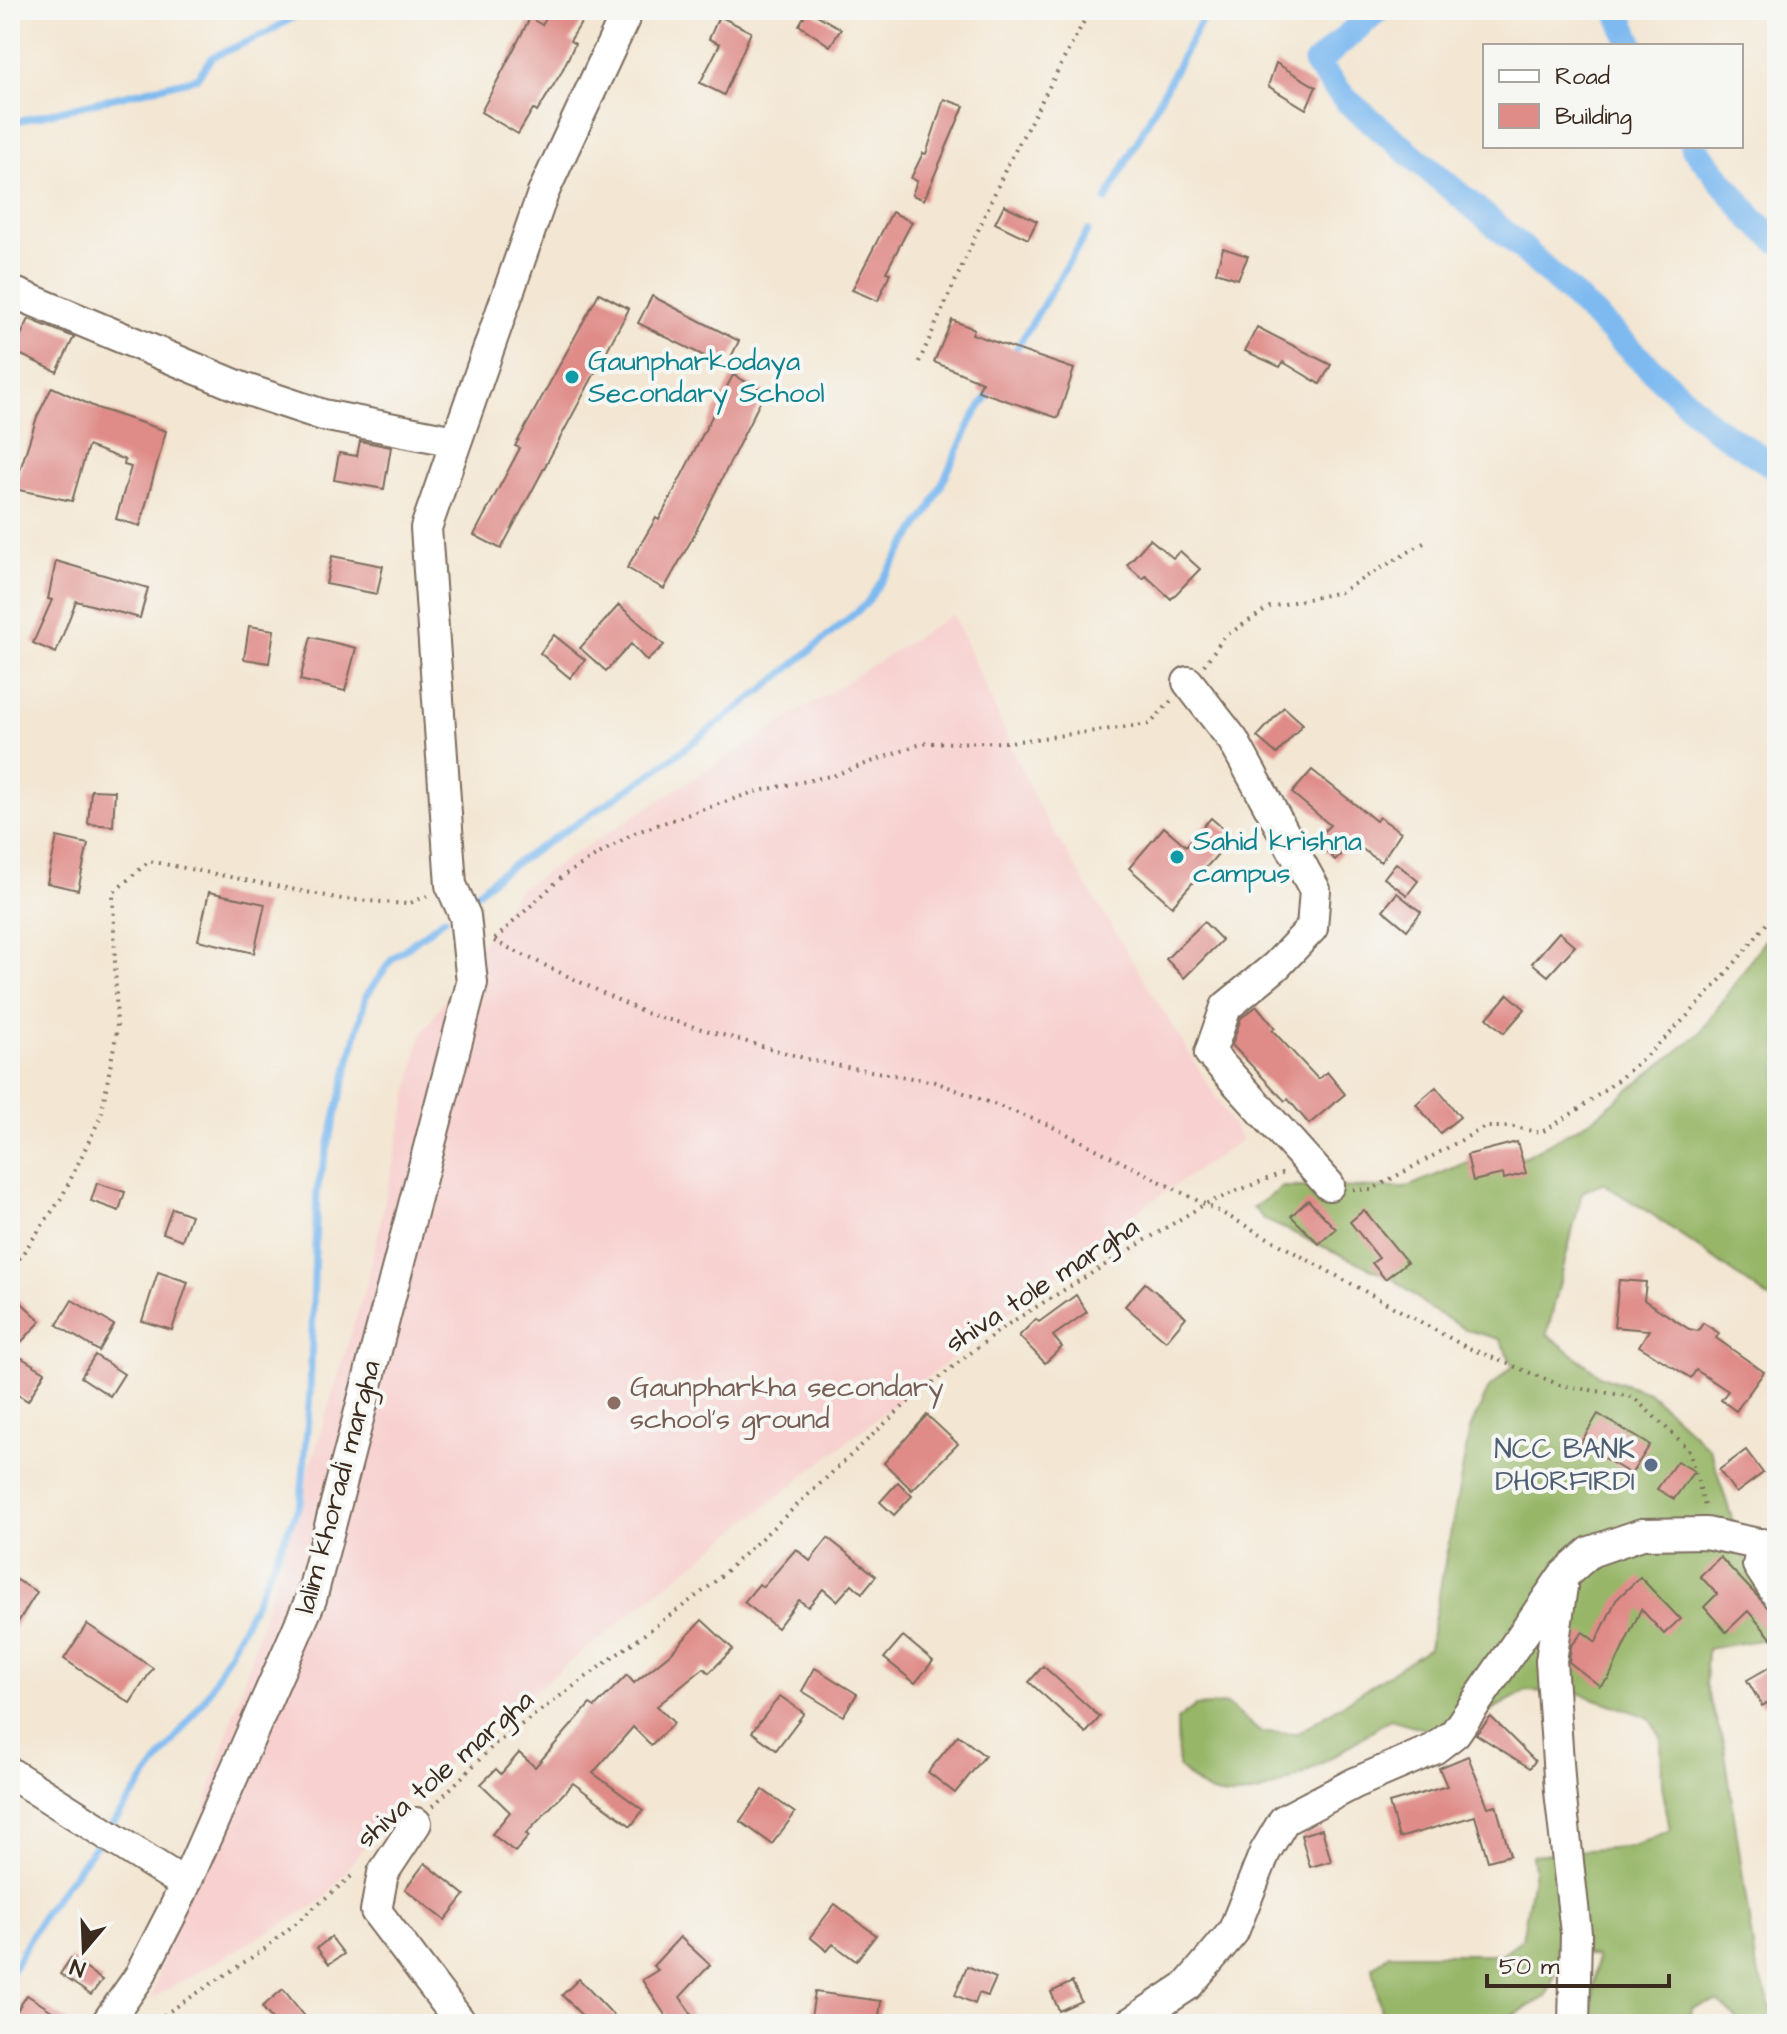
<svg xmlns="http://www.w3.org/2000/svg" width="1787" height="2034" font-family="'Architects Daughter',sans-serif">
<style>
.built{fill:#f7d0cf}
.forest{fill:#97b668;stroke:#697043;stroke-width:2}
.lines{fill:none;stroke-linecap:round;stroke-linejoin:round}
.stream{stroke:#7ebaf0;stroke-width:7}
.canal{stroke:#7ebaf0;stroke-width:26}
.building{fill:#df8b88}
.minor-casing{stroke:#7b6c5d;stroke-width:34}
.path{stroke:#7b6c5d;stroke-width:4;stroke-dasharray:2 6;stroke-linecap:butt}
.minor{stroke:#fff;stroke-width:30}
.culture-dot{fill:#0f9aa8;stroke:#f6f6f2;stroke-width:3}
.education-dot{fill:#8d6e63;stroke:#f6f6f2;stroke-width:3}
.service-dot{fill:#5c6f8a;stroke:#f6f6f2;stroke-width:3}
.labels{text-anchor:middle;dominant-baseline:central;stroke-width:8;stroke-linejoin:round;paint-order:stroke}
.culture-label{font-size:28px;fill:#0d838f;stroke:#f6f6f2;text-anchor:start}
.street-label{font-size:28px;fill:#3b2a1e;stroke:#f6f6f2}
.education-label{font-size:28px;fill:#785e54;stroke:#f6f6f2;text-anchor:start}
.service-label{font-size:28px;fill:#4e5e75;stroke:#f6f6f2;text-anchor:end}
</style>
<rect width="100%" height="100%" fill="#f6f6f2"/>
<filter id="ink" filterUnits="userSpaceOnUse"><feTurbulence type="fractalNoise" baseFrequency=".0125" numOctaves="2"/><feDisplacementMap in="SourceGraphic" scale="16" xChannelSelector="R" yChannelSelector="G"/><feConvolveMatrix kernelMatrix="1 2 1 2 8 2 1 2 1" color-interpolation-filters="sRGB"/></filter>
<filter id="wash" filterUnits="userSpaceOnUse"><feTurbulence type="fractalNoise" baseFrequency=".006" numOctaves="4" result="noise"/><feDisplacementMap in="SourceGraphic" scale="32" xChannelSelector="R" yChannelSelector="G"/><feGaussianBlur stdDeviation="1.8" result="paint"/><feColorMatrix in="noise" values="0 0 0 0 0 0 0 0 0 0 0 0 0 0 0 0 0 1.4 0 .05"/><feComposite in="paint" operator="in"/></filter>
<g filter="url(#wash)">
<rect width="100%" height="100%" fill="#f3e6d2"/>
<path class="built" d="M953 614 1038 806 1242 1140 1137 1211 545 1682 393 1808 324 1900 151 1999 213 1780 368 1279 421 1035 518 890Z"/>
<path class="forest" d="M1777 883V1304L1653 1215 1602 1183 1582 1192 1547 1334 1601 1376 1648 1392 1710 1449 1744 1557 1777 1607V1637L1707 1649 1705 1684 1724 1745 1755 1962 1777 2024H1742L1718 2001 1692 2008 1690 2024H1590L1597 1957 1566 1949 1546 1997 1496 2024H1383L1373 1967 1389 1954H1502L1522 1939 1534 1870 1532 1855 1634 1846 1670 1830 1662 1785 1661 1737 1648 1717 1578 1693 1526 1691 1446 1735 1390 1719C1345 1747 1262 1815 1207 1791 1197 1786 1186 1774 1178 1767L1177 1720 1195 1706 1227 1704 1260 1732 1298 1733 1429 1648 1470 1429 1489 1388 1513 1366 1500 1339 1467 1330 1429 1308 1394 1279 1265 1220 1253 1208 1283 1187 1405 1188 1463 1164 1526 1156 1594 1118 1700 1033 1767 937Z"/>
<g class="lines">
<g class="stream">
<path d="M10 123 197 78 212 57 263 35 306 10"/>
<path d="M1106 200 1207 10"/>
<path d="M1012 356 1088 231"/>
<path d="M467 901 499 874 647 777 769 685 866 604 930 509 972 420 993 387"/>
<path d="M110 1827 206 1697 255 1603 301 1501 310 1394 317 1190 366 996 392 959 445 918"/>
<path d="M10 1974 46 1910 100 1840"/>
</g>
<g class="canal">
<path d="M1377 10 1316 64 1346 100 1518 244 1713 427 1777 468"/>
<path d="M1617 10 1632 46"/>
<path d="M1693 146 1753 220 1777 240"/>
</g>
</g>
<g id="blocks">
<g class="building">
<path d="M552 10H589L570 41 575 44 561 73 537 112 533 109 518 134 481 112 530 18 542 25Z"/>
<path d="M808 10 841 29 830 46 799 25Z"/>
<path d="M719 16 751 32 724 95 700 83 720 44 709 39Z"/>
<path d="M1276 63 1316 87 1306 109 1268 86Z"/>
<path d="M944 99 964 106 924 200 912 195 917 181 911 178 923 153 926 154Z"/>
<path d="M1004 205 1037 221 1028 239 995 223Z"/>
<path d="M892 212 912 222 886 272 890 273 878 301 852 290Z"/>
<path d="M1223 248 1248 256 1238 279 1216 272Z"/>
<path d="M599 293 629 309 501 549 474 535 520 448 515 446Z"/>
<path d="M652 296 739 341 726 367 638 323Z"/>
<path d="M29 319 74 337 57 372 13 351Z"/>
<path d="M952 320 974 329 972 334 1074 369 1058 418 978 391 982 382 934 362Z"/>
<path d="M1257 327 1331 365 1320 384 1283 362 1280 367 1245 351Z"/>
<path d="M733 375 765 392 692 539 664 589 627 568 656 518 659 520Z"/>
<path d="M52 387 97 408 166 431 140 526 116 519 131 467 124 465 125 460 88 446 72 501 14 489 37 417Z"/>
<path d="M360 441 391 447 384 489 334 480 339 453 357 456Z"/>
<path d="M1150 539 1173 558 1180 551 1200 569 1171 599 1146 576 1143 579 1127 565Z"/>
<path d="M332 556 383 566 377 594 326 584Z"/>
<path d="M56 561 148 588 140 618 76 601 56 653 33 643 52 600 48 599Z"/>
<path d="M619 605 664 645 647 661 631 644 606 671 580 648Z"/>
<path d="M249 626 274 630 269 663 244 659Z"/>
<path d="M554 635 585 660 570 678 540 653Z"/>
<path d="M311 637 356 648 345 691 300 680Z"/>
<path d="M1284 707 1303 724 1277 754 1257 737Z"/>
<path d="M1312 770 1376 821 1379 817 1401 832 1381 862 1352 842 1335 860 1315 840 1330 825 1292 793Z"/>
<path d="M91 790 115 791 113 826 88 824Z"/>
<path d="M1211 818 1233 837 1172 906 1129 868 1164 827 1186 846Z"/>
<path d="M57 837 88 844 78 890 47 883Z"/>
<path d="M1396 863 1418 881 1407 895 1384 878Z"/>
<path d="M209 892 265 904 254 953 198 940Z"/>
<path d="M1397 893 1421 912 1407 930 1383 910Z"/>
<path d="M1204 922 1222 940 1184 978 1166 959Z"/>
<path d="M1559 932 1575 946 1548 976 1532 963Z"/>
<path d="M1508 994 1525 1009 1504 1033 1487 1018Z"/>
<path d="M1257 1006 1275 1028 1272 1030 1318 1079 1327 1072 1345 1094 1309 1124 1288 1099 1285 1101 1232 1045 1241 1018Z"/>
<path d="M1436 1087 1460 1117 1440 1133 1416 1104Z"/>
<path d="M1517 1142 1526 1173 1504 1179 1503 1174 1473 1181 1467 1155Z"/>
<path d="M97 1183 125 1192 119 1211 91 1201Z"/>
<path d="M1308 1200 1336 1229 1319 1244 1291 1216Z"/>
<path d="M172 1208 191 1215 182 1240 163 1233Z"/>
<path d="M1364 1210 1407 1262 1385 1279 1372 1263 1379 1258 1350 1222Z"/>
<path d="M158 1272 188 1282 172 1330 142 1321Z"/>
<path d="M1619 1280 1646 1282 1644 1300 1689 1329 1698 1331 1703 1323 1719 1333 1716 1338 1764 1372 1736 1411 1721 1400 1728 1391 1696 1370 1691 1378 1639 1346 1649 1330 1614 1327Z"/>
<path d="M1145 1283 1186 1317 1166 1341 1125 1306Z"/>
<path d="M10 1292 41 1321 12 1352 45 1372 28 1401 10 1390Z"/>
<path d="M1076 1295 1087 1312 1053 1336 1062 1347 1045 1363 1019 1336 1036 1319 1039 1322Z"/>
<path d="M72 1300 114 1325 99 1351 57 1325Z"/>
<path d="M95 1355 124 1374 110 1396 81 1377Z"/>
<path d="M1598 1414 1650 1445 1631 1474 1580 1444Z"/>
<path d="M927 1415 958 1444 912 1490 884 1463Z"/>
<path d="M1746 1450 1763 1473 1736 1493 1719 1470Z"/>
<path d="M1677 1461 1694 1471 1674 1499 1657 1489Z"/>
<path d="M898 1482 912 1496 894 1515 880 1502Z"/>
<path d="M828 1538 876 1576 862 1593 852 1584 837 1601 823 1589 808 1607 799 1600 777 1628 744 1602 759 1584 763 1587 796 1549 810 1561Z"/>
<path d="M1720 1557 1777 1617V1645L1748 1611 1726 1632 1704 1607 1717 1594 1700 1576Z"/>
<path d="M10 1576 37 1592 10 1635Z"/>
<path d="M1640 1577 1680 1619 1664 1634 1641 1609 1609 1678 1600 1686 1569 1662 1571 1646 1583 1632 1596 1642 1616 1600Z"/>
<path d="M702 1620 733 1649 709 1673 704 1668 657 1706 674 1723 651 1745 633 1727 593 1773 643 1810 631 1826 573 1783 526 1834 529 1836 515 1852 492 1834 510 1812 481 1784 496 1769 501 1774 519 1753 535 1767 590 1704 595 1707 627 1675 634 1683 671 1653Z"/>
<path d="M87 1624 153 1668 130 1703 64 1659Z"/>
<path d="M903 1636 933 1661 915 1683 884 1658Z"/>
<path d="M1777 1663V1698L1762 1706 1747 1680Z"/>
<path d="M1043 1666 1100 1717 1086 1733 1029 1682Z"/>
<path d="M815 1668 857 1694 843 1716 802 1691Z"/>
<path d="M780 1696 804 1713 776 1750 752 1732Z"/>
<path d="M1491 1717 1535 1761 1530 1768 1476 1734Z"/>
<path d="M958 1735 985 1756 955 1793 928 1772Z"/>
<path d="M1468 1756 1488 1807 1496 1805 1510 1855 1488 1861 1475 1816 1399 1838 1389 1803 1447 1786 1439 1768Z"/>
<path d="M763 1790 795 1813 772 1844 740 1821Z"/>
<path d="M1322 1829 1331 1861 1310 1867 1301 1835Z"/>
<path d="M425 1863 465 1895 445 1920 405 1889Z"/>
<path d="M835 1904 876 1935 856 1961 833 1944 827 1951 810 1937Z"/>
<path d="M331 1937 344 1954 329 1964 317 1948Z"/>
<path d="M680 1937 710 1965 680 1997 692 2015 679 2024H671L642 1980 658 1970 653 1966Z"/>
<path d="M71 1958 102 1980 91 1995 60 1974Z"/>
<path d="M967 1966 996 1978 988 1996 979 1993 975 2004 955 1995Z"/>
<path d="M579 1979 622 2024H590L562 1995Z"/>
<path d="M1072 1982 1081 2001 1059 2011 1051 1992Z"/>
<path d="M283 1989 311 2024H276L262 2007Z"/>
<path d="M815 1992 881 2001 878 2024H810Z"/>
<path d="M27 1995 72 2024H23L13 2017Z"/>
</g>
</g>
</g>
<g filter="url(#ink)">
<use href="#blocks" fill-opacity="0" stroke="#7b6c5d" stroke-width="2"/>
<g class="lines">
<defs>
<g id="minor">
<path d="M10 291 245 389 323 415 455 441"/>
<path d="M1188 682 1233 740 1315 890 1312 928 1276 966 1226 1007 1210 1053 1329 1185"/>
<path d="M1763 1544 1758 1565 1777 1594"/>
<path d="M1562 1586 1551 1661 1560 1791 1576 1933 1574 2024"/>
<path d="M10 1773 185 1884"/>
<path d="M416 1823 383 1873 376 1911 462 2024"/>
<path d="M106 2024 139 1977 176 1905 311 1599 472 983 465 916 451 885 426 528 543 193 628 10"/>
<path d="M1129 2024 1188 1985 1233 1932 1265 1852 1284 1820 1355 1783 1434 1749 1455 1733 1563 1576 1590 1552 1642 1534 1706 1533 1777 1548"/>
</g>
</defs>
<use href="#minor" class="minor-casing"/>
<g class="path">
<path d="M919 362 1006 168 1090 10"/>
<path d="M1204 665 1224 637 1270 607 1340 592 1424 543"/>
<path d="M495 939 564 875 634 833 754 792 835 775 924 743 1010 742 1150 724 1171 701"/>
<path d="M494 941 645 1013 818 1062 935 1082 1049 1125 1228 1216 1466 1347 1560 1385 1633 1397 1688 1448 1705 1506"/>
<path d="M1353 1189 1371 1190 1485 1127H1516L1540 1133C1634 1080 1712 996 1777 910"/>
<path d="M10 1272 62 1197 101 1116 117 1030 113 893 149 861 342 899 408 904 427 896"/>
<path d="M433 1806 495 1744 710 1586 907 1403 1005 1326 1205 1204 1284 1172"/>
<path d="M150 2024 266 1948 354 1874"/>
</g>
<use href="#minor" class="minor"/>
</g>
</g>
<g class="culture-dot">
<circle cx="572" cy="377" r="8"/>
<circle cx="1177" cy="857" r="8"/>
</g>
<circle class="education-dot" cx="614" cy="1403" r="8"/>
<circle class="service-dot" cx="1651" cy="1465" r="8"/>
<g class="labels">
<g class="culture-label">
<text x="588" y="361">Gaunpharkodaya<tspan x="588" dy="32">Secondary School</tspan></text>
<text x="1193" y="841">Sahid krishna<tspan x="1193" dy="32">campus</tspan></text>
</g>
<g class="street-label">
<text transform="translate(1042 1285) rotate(-33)">shiva tole margha</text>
<text transform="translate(338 1487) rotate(-75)">lalim khoradi margha</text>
<text transform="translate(445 1769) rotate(-41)">shiva tole margha</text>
</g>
<g class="education-label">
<text x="630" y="1387">Gaunpharkha secondary<tspan x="630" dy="32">school's ground</tspan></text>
</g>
<g class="service-label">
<text x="1635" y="1449">NCC BANK<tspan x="1635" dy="32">DHORFIRDI</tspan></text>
</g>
</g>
<rect width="1787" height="2034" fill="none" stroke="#f6f6f2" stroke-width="40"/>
<rect x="1483" y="44" width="260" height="104" fill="#f6f6f2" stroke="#aba49d" stroke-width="2"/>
<rect x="1499" y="70" width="40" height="12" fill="#ffffff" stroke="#aba49d" stroke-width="2"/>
<text x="1555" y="84" font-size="24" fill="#3b2a1e">Road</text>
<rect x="1499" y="104" width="40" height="24" fill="#df8b88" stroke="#aba49d" stroke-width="2"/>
<text x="1555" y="124" font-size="24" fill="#3b2a1e">Building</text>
<g transform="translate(84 1950) rotate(199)" stroke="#f6f6f2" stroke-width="6" paint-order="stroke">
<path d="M0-6L14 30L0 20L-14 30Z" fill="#3b2a1e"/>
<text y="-12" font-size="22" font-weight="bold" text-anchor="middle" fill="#3b2a1e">N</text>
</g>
<path d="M1487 1974v12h182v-12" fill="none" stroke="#3b2a1e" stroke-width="4"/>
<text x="1499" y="1974" font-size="24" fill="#3b2a1e" stroke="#f6f6f2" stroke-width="6" paint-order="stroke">50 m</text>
</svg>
